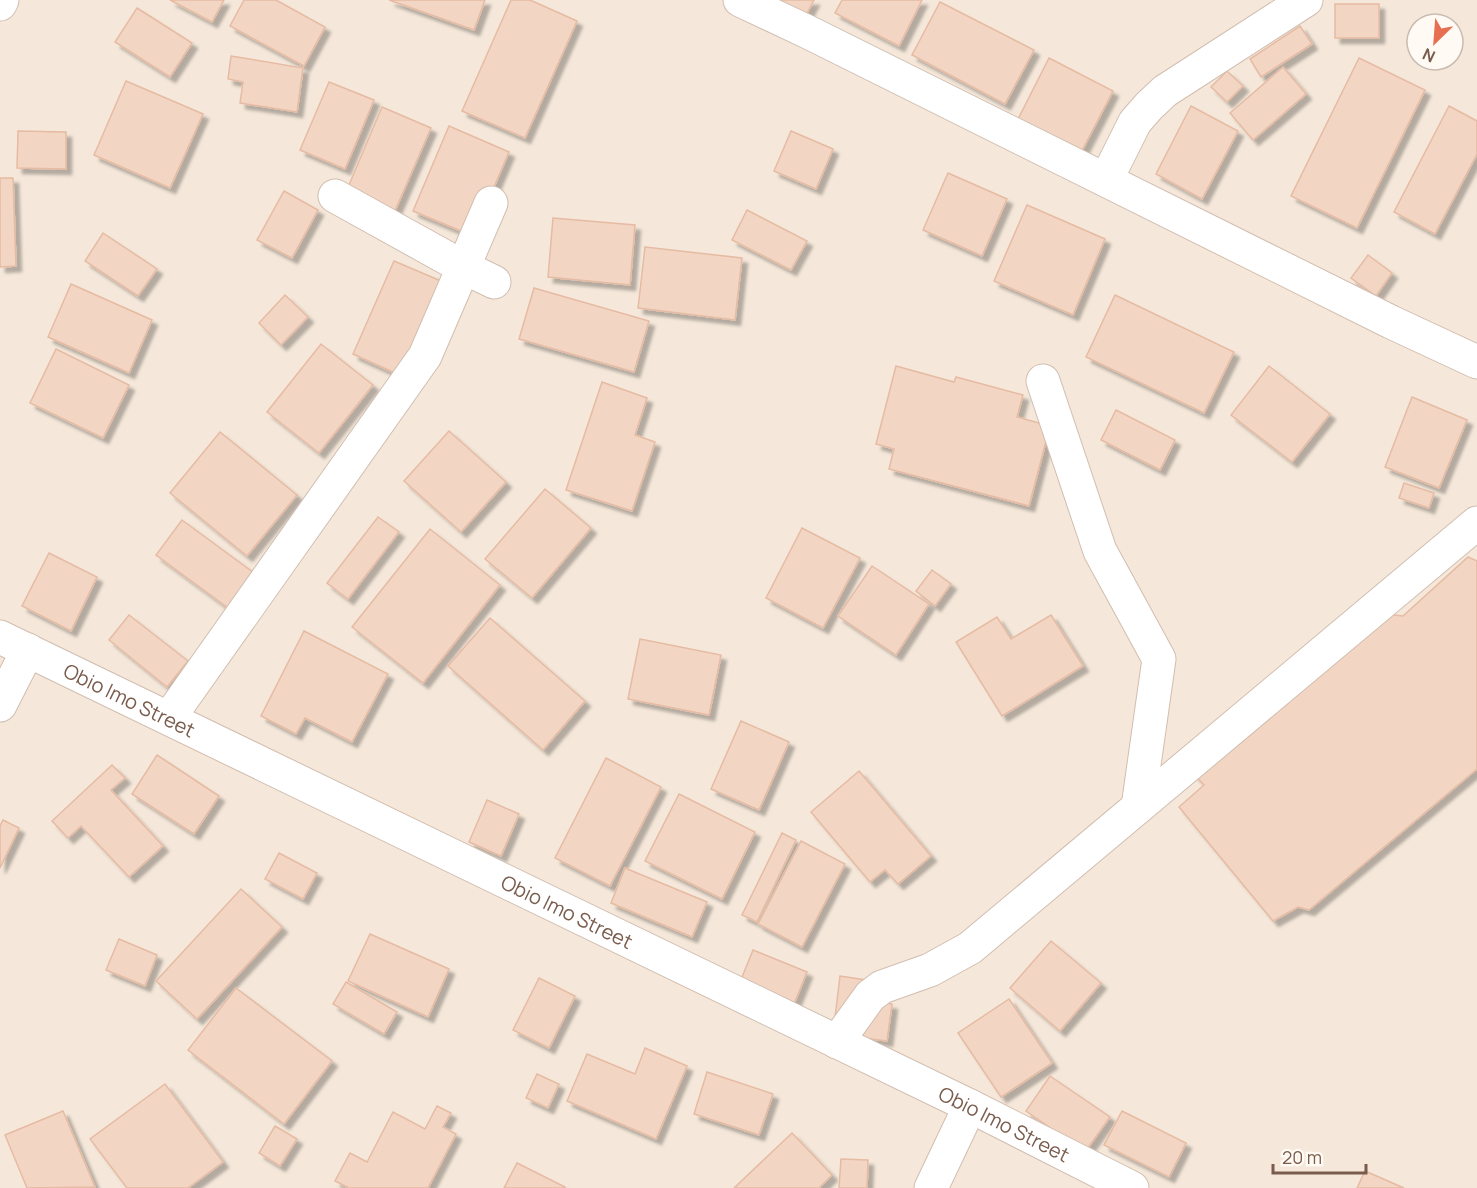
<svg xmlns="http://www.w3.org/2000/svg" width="1477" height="1188" font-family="Manrope,sans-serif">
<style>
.residential{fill:#f5e8da;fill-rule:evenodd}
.building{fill:#f3d5c3;stroke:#e6bba3;stroke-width:1.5;filter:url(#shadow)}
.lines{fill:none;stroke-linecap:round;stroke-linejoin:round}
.minor-casing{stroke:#d1beb0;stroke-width:35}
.minor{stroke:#fff;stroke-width:33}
.labels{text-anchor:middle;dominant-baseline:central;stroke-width:4.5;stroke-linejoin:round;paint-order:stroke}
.street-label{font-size:20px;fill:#7a5c4d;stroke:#fffaf3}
</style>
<defs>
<filter id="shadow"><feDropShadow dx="5.5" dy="5.5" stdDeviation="1.5" flood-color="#0004"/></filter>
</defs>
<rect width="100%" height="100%" fill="#fdf6ec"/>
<path class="residential" d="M0 0H1477V1188H0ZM1417 24H1453V60H1417Z"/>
<g class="building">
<path d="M170 0H224L212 22Z"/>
<path d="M244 0H276L325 27 304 66 230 26Z"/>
<path d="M389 0H485L474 30Z"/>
<path d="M511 0H530L577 21 525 138 462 111Z"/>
<path d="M772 0H814L805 17Z"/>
<path d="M842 0H922L899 46 835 13Z"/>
<path d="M940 2 1034 50 1005 104 912 55Z"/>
<rect x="1335" y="4" width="44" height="34"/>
<path d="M137 8 192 43 170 77 115 42Z"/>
<path d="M1300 26 1312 44 1261 77 1250 59Z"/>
<path d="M231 56 303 68 297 112 240 103 243 82 228 79Z"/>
<path d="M1049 58 1113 91 1075 164 1012 131Z"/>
<path d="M1359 58 1425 90 1357 228 1291 196Z"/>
<path d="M1283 67 1306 94 1253 140 1230 113Z"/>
<path d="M1227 71 1243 86 1227 102 1211 87Z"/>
<path d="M126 81 203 114 170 188 94 155Z"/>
<path d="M329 82 374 100 345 169 300 150Z"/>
<path d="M1191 106 1238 131 1202 199 1156 174Z"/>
<path d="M1449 106 1477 121V154L1435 234 1394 212Z"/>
<path d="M382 107 431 128 394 213 346 192Z"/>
<path d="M449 126 509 152 473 236 413 211Z"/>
<path d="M18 131 66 132V169L17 168Z"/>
<path d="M791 131 833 149 816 189 774 171Z"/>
<path d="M948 173 1007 199 982 256 923 230Z"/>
<path d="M0 178H13L16 266 0 267Z"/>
<path d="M284 191 318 210 292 258 257 240Z"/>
<path d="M1027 205 1105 239 1073 315 994 281Z"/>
<path d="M747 210 807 241 791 270 732 240Z"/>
<path d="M553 218 635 225 630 285 548 277Z"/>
<path d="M103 233 157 269 138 296 85 261Z"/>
<path d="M645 247 742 258 735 320 638 308Z"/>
<path d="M1368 255 1392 273 1376 296 1351 278Z"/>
<path d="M394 261 448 284 406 378 353 354Z"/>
<path d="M71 284 152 320 129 373 48 337Z"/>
<path d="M534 288 649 321 634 372 519 339Z"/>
<path d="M285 295 308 317 281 345 259 323Z"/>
<path d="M1115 295 1234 352 1204 413 1086 357Z"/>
<path d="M321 344 373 385 319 453 267 412Z"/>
<path d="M56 349 129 385 103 438 30 403Z"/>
<path d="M896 366 954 382 956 377 1023 395 1017 417 1050 426 1029 506 889 469 894 449 876 444Z"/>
<path d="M1269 366 1330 414 1292 462 1231 415Z"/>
<path d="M602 382 647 398 635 435 655 442 632 511 566 490Z"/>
<path d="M1412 397 1467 420 1439 488 1385 467Z"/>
<path d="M1116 410 1175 440 1160 470 1101 440Z"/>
<path d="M449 431 506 482 461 532 404 481Z"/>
<path d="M220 432 297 495 247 556 170 493Z"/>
<path d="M1404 483 1434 493 1429 508 1399 498Z"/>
<path d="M545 489 591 528 532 598 485 559Z"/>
<path d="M378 517 399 532 348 599 327 583Z"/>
<path d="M182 520 261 578 235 613 156 555Z"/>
<path d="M802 528 860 558 823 628 766 598Z"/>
<path d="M430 529 500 585 423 683 352 627Z"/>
<path d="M49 553 97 577 71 631 22 606Z"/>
<path d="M1468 557 1477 561V769L1309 910 1298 907 1273 921 1179 807 1204 785 1191 771 1384 614 1403 616Z"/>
<path d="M872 566 929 604 896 655 838 616Z"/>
<path d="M932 570 951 584 935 606 916 591Z"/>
<path d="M129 615 188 661 167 687 109 640Z"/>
<path d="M1051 615 1083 666 1002 716 956 642 997 617 1011 639Z"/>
<path d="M490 618 585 701 543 750 448 666Z"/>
<path d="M304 631 388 674 352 742 305 718 296 734 261 716Z"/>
<path d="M640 639 721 655 709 715 628 699Z"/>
<path d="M741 721 789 742 759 810 711 789Z"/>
<path d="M157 755 219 796 194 834 132 794Z"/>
<path d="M606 758 661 787 610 886 555 858Z"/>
<path d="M112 765 125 778 111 790 163 846 129 877 81 826 68 838 52 821Z"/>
<path d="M859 771 931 856 898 884 885 870 870 882 811 812Z"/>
<path d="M679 794 755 832 722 899 645 861Z"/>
<path d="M487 800 519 814 501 856 469 842Z"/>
<path d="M3 820 19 828 0 868V826Z"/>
<path d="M782 833 796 840 757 922 742 915Z"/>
<path d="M801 841 845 864 802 947 758 924Z"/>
<path d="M279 853 317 873 303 899 265 879Z"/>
<path d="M625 868 707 902 692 937 611 903Z"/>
<path d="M241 889 282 927 197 1019 156 981Z"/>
<path d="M370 934 449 969 428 1017 348 981Z"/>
<path d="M119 939 157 955 145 986 106 970Z"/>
<path d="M1051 941 1101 983 1060 1031 1010 988Z"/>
<path d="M753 950 807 972 794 1004 740 982Z"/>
<path d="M840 976 879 982 876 1001 892 1004 887 1041 833 1034Z"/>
<path d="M539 978 575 996 549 1048 513 1030Z"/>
<path d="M346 982 397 1012 384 1034 333 1004Z"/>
<path d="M236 988 332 1061 284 1124 188 1050Z"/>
<path d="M1009 999 1052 1063 1001 1097 958 1033Z"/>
<path d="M645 1048 687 1066 656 1139 567 1101 587 1054 635 1074Z"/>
<path d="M707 1072 773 1094 759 1135 694 1114Z"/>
<path d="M537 1074 559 1084 548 1108 526 1098Z"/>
<path d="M1050 1076 1110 1117 1085 1152 1026 1111Z"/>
<path d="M165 1084 223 1162 188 1188H127L90 1139Z"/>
<path d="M437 1106 451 1113 443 1127 456 1134 428 1188H349L335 1181 350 1153 367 1162 393 1112 425 1129Z"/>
<path d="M63 1111 95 1187 27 1188 5 1135Z"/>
<path d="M1122 1111 1186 1143 1169 1177 1104 1145Z"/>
<path d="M275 1126 297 1139 280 1166 259 1153Z"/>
<path d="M792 1133 832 1175 819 1188H734Z"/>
<path d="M841 1159 868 1160 867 1188H839Z"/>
<path d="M517 1163 565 1187V1188H504Z"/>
<path d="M1365 1171 1404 1188H1357Z"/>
</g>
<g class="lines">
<defs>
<g id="minor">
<path d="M740 0 808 32 1391 322 1477 362"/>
<path d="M0 4 2 0"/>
<path d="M1106 180 1135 122 1149 106 1165 91 1306 0"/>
<path d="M335 196 463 267 494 282"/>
<path d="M1043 381 1100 551 1159 659 1138 807"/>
<path id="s1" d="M0 637 970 1106 1132 1188"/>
<path d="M0 705 28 650"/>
<path d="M169 718 425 356 491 203"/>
<path d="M837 1042 870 996 882 987 930 970 970 948 1477 523"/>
<path d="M931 1188 970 1106"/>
</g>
</defs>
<use href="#minor" class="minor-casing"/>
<use href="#minor" class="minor"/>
</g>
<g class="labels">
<g class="street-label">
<text stroke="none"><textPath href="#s1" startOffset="144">Obio Imo Street</textPath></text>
<text stroke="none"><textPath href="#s1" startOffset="630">Obio Imo Street</textPath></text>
<text stroke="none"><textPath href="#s1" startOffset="1116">Obio Imo Street</textPath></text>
</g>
</g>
<g transform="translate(1435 42) rotate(205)"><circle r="28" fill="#fffaf3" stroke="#cabbb1" stroke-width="1.5"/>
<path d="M0-4.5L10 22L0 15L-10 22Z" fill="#e76f51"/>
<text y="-9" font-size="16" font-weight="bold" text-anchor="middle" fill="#7a5c4d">N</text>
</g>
<path d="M1273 1164v9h93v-9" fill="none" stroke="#7a5c4d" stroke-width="3"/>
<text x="1282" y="1164" font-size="18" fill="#7a5c4d" stroke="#fffaf3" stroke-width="4.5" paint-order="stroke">20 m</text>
</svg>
